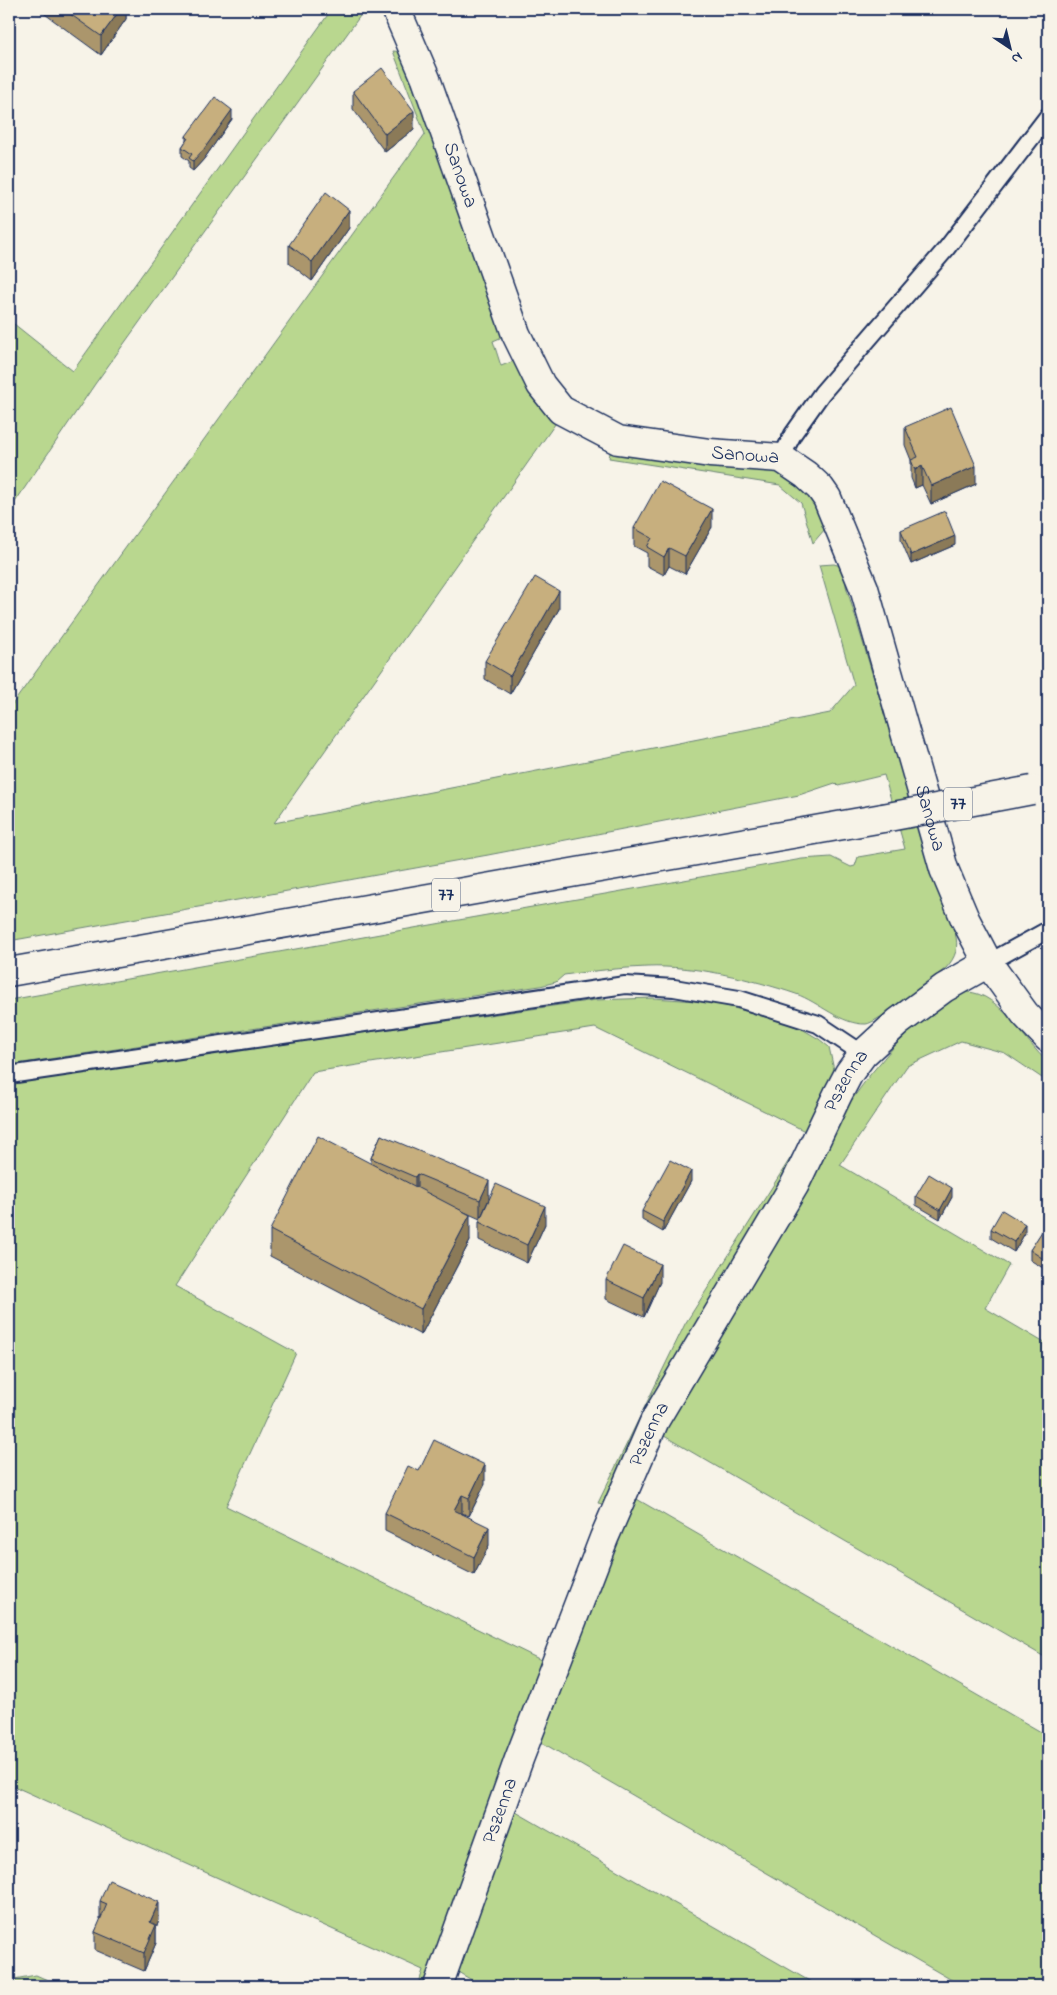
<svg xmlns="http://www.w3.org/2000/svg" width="1057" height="1995" font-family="'Indie Flower',sans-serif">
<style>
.green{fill:#b9d78f;stroke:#6a8376}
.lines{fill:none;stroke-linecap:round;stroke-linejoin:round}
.lane-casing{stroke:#1b2f5e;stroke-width:20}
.street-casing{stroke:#1b2f5e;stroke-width:31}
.primary-casing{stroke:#1b2f5e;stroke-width:31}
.lane{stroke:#f7f3e8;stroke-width:16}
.street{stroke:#f7f3e8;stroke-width:28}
.primary{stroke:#f7f3e8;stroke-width:28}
.primary-bridge-casing{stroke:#1b2f5e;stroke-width:31;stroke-linecap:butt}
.primary-bridge{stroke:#f7f3e8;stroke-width:28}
.wall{fill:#ab966c;stroke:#1b2f5e}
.shaded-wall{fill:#8b7a58;stroke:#1b2f5e}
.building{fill:#c7af7e;stroke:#1b2f5e}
.labels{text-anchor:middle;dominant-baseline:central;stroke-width:4.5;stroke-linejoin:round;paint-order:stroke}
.shield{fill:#f7f3e8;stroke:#5d6a87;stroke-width:1}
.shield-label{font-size:19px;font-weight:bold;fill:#1b2f5e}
.street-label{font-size:20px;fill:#1b2f5e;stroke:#f7f3e8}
</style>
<rect width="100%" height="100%" fill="#f7f3e8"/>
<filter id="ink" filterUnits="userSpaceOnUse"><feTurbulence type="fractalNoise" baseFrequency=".02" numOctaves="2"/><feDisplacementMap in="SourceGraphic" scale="10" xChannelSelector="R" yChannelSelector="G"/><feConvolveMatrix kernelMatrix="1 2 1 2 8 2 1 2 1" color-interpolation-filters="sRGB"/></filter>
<g filter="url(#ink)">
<g class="green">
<path d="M332 9H365L95 384 9 511V320L73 371Z"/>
<path d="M393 51 404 52 505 330 500 338 493 341 501 366 514 361 560 417 274 823 830 713 854 685 819 565 834 564 847 568 846 586 850 599 923 843 955 933C959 947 956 957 946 968 933 978 876 1024 866 1024 841 1025 819 1002 796 994 752 979 694 965 647 967 619 968 591 971 564 975L556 982 540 986 9 1065V1000L802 859 831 857 851 867 855 866 858 857 905 849 884 775 838 786 835 783 799 795 488 855 9 941V709L425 134Z"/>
<path d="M611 448 765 469C808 479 808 486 831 522L813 543 801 503 780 485 609 458Z"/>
<path d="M967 992C1001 993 1023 1041 1048 1062V1082L1005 1053 961 1041 907 1066 840 1165 1009 1265 985 1308 1048 1345V1659L659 1433 847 1106C858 1092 868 1076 880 1063 898 1040 940 1001 967 992Z"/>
<path d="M653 998 711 1002 780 1020 802 1029 819 1039 829 1047 834 1070 809 1134 670 1368 603 1504 598 1503 685 1324 807 1132 595 1028 313 1072 175 1286 296 1353 226 1506 543 1661 425 1986H418L423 1970 9 1784V1083L595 1000Z"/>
<path d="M628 1494 1048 1736V1986H962L534 1738Z"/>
<path d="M509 1808 818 1986H482L451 1968Z"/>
<path d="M36 1975 61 1986H9V1980Z"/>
</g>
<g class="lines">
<defs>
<g id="lane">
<path d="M781 458 793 434 822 393 946 249 1048 116"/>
<path d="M988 963 1048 930"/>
<path d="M9 1075 625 985 674 988 739 999 818 1024 863 1054"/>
</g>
<g id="street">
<path id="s1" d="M396 9 426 79 516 334 541 385 561 410 618 440 710 453 781 458 806 475 820 488 827 498 864 588 944 869 965 919 988 963 1025 1014 1048 1038"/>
<path id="s2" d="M438 1986 519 1759 604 1538 655 1420 795 1184 838 1094 849 1073 863 1054 898 1022 944 988 988 963"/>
</g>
<path id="primary" d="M9 972 883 818"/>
</defs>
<use href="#lane" class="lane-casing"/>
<use href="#street" class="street-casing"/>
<use href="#primary" class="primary-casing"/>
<use href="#lane" class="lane"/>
<use href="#street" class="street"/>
<use href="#primary" class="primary"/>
<defs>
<path id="primary-bridge" d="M883 818 1032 790"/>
</defs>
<use href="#primary-bridge" class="primary-bridge-casing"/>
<use href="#primary-bridge" class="primary-bridge"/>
</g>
<g class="wall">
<path d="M38 9H126V19L101 55Z"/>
<path d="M353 91 414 129 385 152 353 109Z"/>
<path d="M232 119 204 159 193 171 189 168V161L182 156V147L186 141V136Z"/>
<path d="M349 228 312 281 289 263V245Z"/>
<path d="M905 427 976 484 931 504 922 485 915 488 911 478V460L905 445Z"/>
<path d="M712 527 685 574 669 566 664 575 647 566V553L634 546V528Z"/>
<path d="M901 530 955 545 911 564 901 540Z"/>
<path d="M559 609 510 694 485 679V661Z"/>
<path d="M381 1135 489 1199 480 1219 460 1210 470 1241 421 1335 270 1256V1230L371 1164V1158Z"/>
<path d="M691 1181 663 1232 642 1220V1211Z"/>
<path d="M916 1196 952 1197 940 1219 916 1205Z"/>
<path d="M479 1222 545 1224 527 1263 479 1240Z"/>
<path d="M1048 1223V1271L1030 1260V1250Z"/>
<path d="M991 1229 1025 1233 1014 1252 991 1238Z"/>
<path d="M606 1280 660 1282 644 1317 606 1299Z"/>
<path d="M419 1471 485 1484 469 1516 462 1513V1514L489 1545 474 1575 385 1531V1513Z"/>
<path d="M100 1901 159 1920 156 1929V1943L144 1971 95 1950V1932L101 1920 100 1919Z"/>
</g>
<g class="shaded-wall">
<path d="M121 9H126V19L101 55V36Z"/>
<path d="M232 110V119L204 159 193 171V161Z"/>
<path d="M414 111V129L385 152V134Z"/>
<path d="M349 210V228L312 281V262Z"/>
<path d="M922 466V485L915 488V470Z"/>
<path d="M976 466V484L931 504V486Z"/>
<path d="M712 509V527L685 574V556Z"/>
<path d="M955 536V545L911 564V555Z"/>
<path d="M669 548V566L664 575V557Z"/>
<path d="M559 591V609L510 694V676Z"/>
<path d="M691 1171V1181L663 1232V1222Z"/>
<path d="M417 1174V1192L415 1196V1177Z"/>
<path d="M489 1181V1199L480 1219V1200Z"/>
<path d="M952 1188V1197L940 1219V1210Z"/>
<path d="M545 1206V1224L527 1263V1245Z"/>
<path d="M470 1215V1241L421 1335V1309Z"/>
<path d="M1025 1224V1233L1014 1252V1242Z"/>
<path d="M660 1264V1282L644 1317V1298Z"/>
<path d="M485 1465V1484L469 1516V1498Z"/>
<path d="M462 1495V1513L454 1528V1510Z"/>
<path d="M489 1527V1545L474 1575V1557Z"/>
<path d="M159 1902V1920L156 1929V1943L144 1971V1953L150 1922Z"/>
</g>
<g class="building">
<path d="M63 9H121L101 36Z"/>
<path d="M382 68 414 111 385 134 353 91Z"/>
<path d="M215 97 232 110 204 149 193 161 189 158 192 154 182 147 188 138 186 136Z"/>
<path d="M326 192 349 210 312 262 289 245Z"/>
<path d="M951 407 976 466 931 486 922 466 915 470 911 460 918 457 905 427Z"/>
<path d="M660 481 712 509 685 556 669 548 664 557 647 547 652 538 634 528Z"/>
<path d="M945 511 955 536 911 555 901 530Z"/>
<path d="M535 577 559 591 510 676 485 661Z"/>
<path d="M381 1135 489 1181 480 1200 417 1174 415 1177 371 1158Z"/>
<path d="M318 1136 470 1215 421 1309 270 1230Z"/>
<path d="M670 1160 691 1171 663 1222 642 1211Z"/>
<path d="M929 1174 952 1188 940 1210 916 1196Z"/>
<path d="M496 1184 545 1206 527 1245 479 1222Z"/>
<path d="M1002 1210 1025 1224 1014 1242 991 1229Z"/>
<path d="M1048 1222V1262L1030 1250Z"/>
<path d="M623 1246 660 1264 644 1298 606 1280Z"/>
<path d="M434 1440 485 1465 469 1498 462 1495 454 1510 489 1527 474 1557 385 1513 408 1466 419 1471Z"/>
<path d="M109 1880 159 1902 150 1922 156 1925 144 1953 95 1932 107 1904 100 1901Z"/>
</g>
</g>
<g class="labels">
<g class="shield">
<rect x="944" y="787.5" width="28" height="33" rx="4"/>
<rect x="432" y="878.5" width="28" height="33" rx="4"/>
</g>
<g class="shield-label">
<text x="958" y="804">77</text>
<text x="446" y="895">77</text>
</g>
<g class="street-label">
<text stroke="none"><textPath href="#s1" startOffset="178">Sanowa</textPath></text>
<text stroke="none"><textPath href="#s1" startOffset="628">Sanowa</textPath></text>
<text stroke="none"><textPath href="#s1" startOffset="1062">Sanowa</textPath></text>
<text stroke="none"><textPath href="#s2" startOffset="996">Pszenna</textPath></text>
<text stroke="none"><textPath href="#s2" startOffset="591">Pszenna</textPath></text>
<text stroke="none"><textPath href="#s2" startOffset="186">Pszenna</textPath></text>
</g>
</g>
<rect width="1057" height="1995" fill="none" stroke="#f7f3e8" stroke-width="30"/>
<rect x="15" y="15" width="1027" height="1965" fill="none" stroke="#1b2f5e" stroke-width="2" filter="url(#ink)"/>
<g transform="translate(1010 48) rotate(145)" stroke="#f7f3e8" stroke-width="4" paint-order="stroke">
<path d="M0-4L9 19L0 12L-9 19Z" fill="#1b2f5e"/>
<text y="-8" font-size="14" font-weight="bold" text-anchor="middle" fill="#1b2f5e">N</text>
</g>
</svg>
